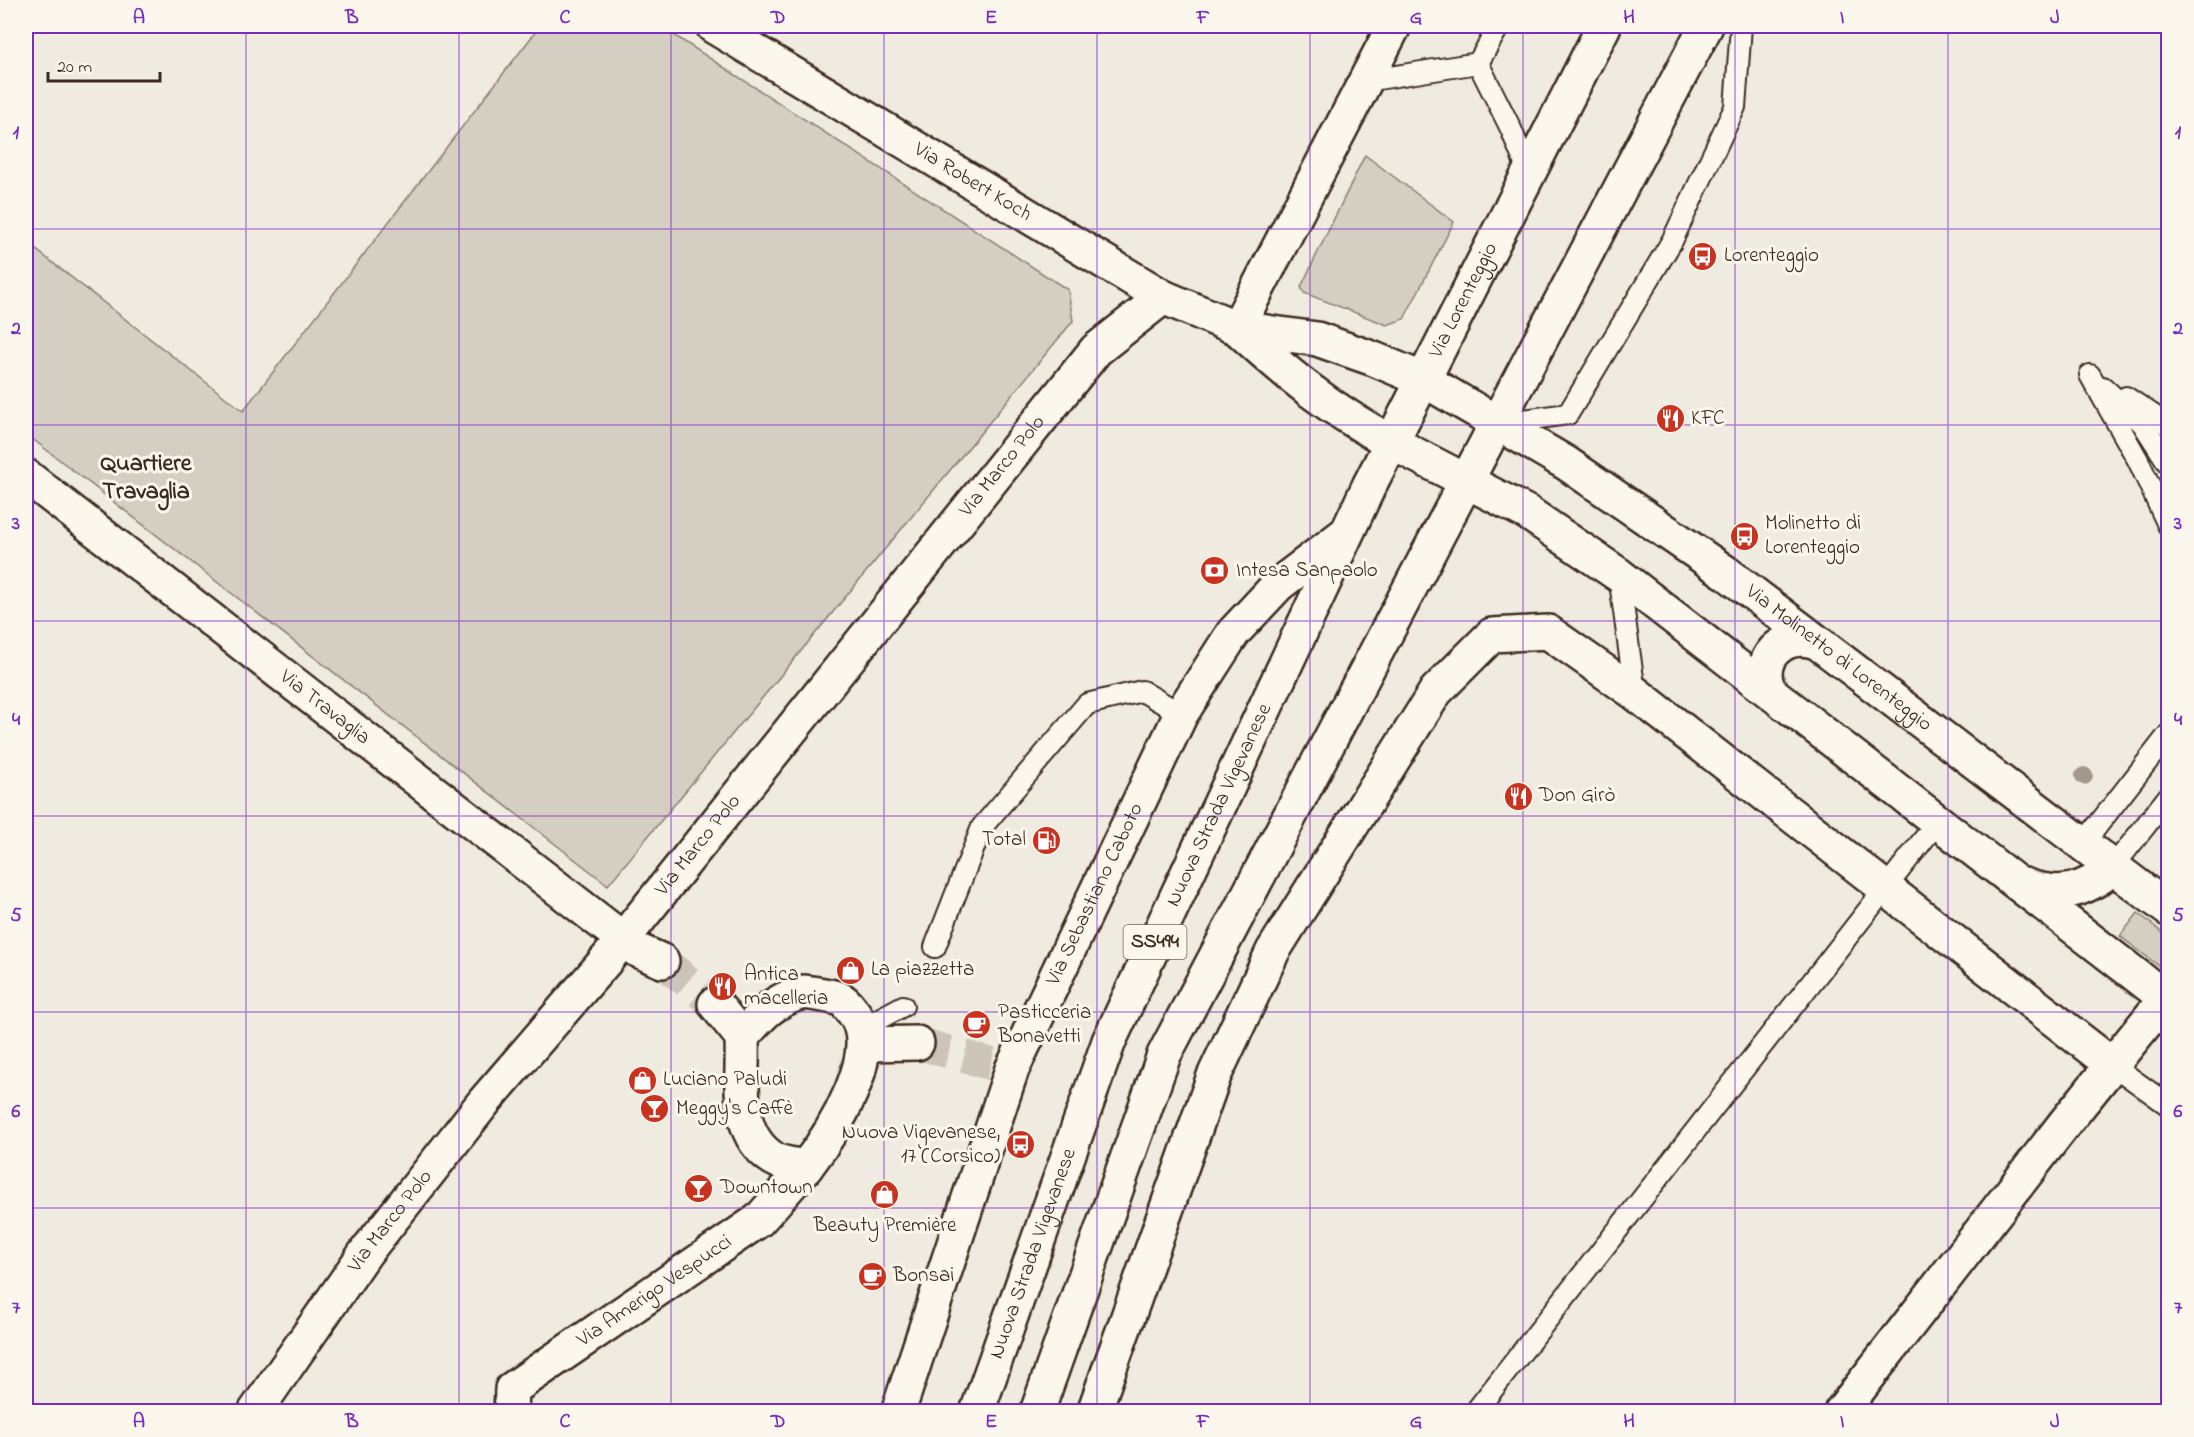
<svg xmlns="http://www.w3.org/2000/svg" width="2194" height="1437" font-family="'Indie Flower',sans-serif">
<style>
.green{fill:#d5cec3;stroke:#887c70;stroke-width:1.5}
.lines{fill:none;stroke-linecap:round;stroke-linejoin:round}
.street-tunnel{stroke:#ccc4b9;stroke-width:33;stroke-dasharray:33 16;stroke-linecap:butt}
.lane-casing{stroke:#3b2a1e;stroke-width:24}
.street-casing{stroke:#3b2a1e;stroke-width:38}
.secondary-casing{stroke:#3b2a1e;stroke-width:38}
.primary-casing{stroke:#3b2a1e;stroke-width:38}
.lane{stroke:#fbf7ec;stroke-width:20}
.street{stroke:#fbf7ec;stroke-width:33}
.secondary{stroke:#fbf7ec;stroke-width:33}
.primary{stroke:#fbf7ec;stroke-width:33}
.tree{fill:#a2978c}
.grid{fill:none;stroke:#7b2cbf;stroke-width:1.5;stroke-opacity:0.55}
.labels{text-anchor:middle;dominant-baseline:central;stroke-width:6;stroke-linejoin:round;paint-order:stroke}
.shield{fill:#fbf7ec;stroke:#75685c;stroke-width:1.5}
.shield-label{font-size:20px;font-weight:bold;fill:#3b2a1e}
.street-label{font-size:21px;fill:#3b2a1e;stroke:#fbf7ec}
.poi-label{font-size:21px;fill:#3b2a1e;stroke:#fbf7ec;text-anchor:start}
.quarter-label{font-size:24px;font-weight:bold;fill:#3b2a1e;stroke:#fbf7ec}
.neatline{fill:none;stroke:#7b2cbf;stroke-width:2}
.grid-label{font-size:20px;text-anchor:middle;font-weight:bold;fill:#7b2cbf}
</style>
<rect width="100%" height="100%" fill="#f0ebe0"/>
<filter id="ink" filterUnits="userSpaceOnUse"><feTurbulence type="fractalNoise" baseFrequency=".0167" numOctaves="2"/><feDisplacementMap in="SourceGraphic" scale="12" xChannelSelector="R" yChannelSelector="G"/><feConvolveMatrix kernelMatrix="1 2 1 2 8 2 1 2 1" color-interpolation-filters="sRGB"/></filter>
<g filter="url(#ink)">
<g class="green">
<path d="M540 26H660L1068 290 1073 321 608 885 26 434V242L243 411Z"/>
<path d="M1365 155 1454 222 1404 319 1387 325 1304 293 1301 287Z"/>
<path d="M2138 913 2168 937V973L2120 936Z"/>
</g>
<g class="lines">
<g class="street-tunnel">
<path d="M662 961 715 1004"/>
<path d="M917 1043 991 1064"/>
</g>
<defs>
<g id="lane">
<path d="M1478 63 1511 129 1529 174"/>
<path d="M1365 81 1478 63 1499 26"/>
<path d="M2090 375 2138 460 2168 525"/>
<path d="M2103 387 2143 424 2168 463"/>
<path d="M2126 397 2168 425"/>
<path d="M1501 423 1568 414 1672 241 1735 107 1741 26"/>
<path d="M1619 575 1635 693"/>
<path d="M2083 844 2168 735"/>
<path d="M2113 867 2168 797"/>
<path d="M935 947 982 827 1087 704 1142 691 1181 714"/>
<path d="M862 1028 903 1006"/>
<path d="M2111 1064 2168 1105"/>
<path d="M1475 1412 1938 821"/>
</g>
<g id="street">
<path id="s1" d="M713 26 1163 297 1237 328 1317 339 1374 359 1424 380"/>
<path d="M1237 328 1394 26"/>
<path d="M1237 328C1289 376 1328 408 1391 442"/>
<path id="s2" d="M26 476 637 950 662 961"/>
<path d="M804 992C816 994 829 995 840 999 845 1001 850 1008 853 1012 885 1051 831 1135 806 1167 796 1165 782 1164 774 1159 732 1133 744 1079 742 1037 761 1015 775 999 804 992Z"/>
<path d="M715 1004 742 1037"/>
<path d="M864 1044 917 1043"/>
<path id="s3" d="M255 1412 366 1252 484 1102 608 958 1096 350 1163 297"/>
<path id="s4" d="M511 1412 512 1389 759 1220 806 1167"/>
<path id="s5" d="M898 1412 1012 1069 1181 714 1233 633 1278 585 1346 533"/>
<path d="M1094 1412 1214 1076 1273 951 1436 691 1492 635 1548 632 1635 693 2111 1064"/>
<path d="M1841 1412 2065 1123 2166 998"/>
</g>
<g id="secondary">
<path id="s6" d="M1424 380 1566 463 1725 572 2168 909"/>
<path d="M1391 442 1528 513 1619 575 2168 1000"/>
<path d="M1769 690C1755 660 1782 632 1813 641"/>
<path d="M2024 885C2059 898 2085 892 2113 867"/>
</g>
<g id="primary">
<path id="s7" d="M977 1412 1109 1041 1369 486 1604 26"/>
<path d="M1037 1412 1164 1055 1706 26"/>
</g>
</defs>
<use href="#lane" class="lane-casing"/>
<use href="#street" class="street-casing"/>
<use href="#secondary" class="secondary-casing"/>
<use href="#primary" class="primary-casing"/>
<use href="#lane" class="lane"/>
<use href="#street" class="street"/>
<use href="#secondary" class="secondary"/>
<use href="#primary" class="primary"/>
</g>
<circle class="tree" cx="2084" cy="776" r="9"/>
</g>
<path class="grid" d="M246 26V1412M459 26V1412M671 26V1412M884 26V1412M1097 26V1412M1310 26V1412M1523 26V1412M1735 26V1412M1948 26V1412M26 229H2168M26 425H2168M26 621H2168M26 816H2168M26 1012H2168M26 1208H2168"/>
<defs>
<symbol id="bus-disc" viewBox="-11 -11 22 22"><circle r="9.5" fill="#c8321e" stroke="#fbf7ec"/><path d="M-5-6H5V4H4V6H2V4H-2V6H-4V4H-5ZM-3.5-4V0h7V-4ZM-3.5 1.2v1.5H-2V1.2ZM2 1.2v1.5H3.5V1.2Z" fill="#fff"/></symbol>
<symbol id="restaurant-disc" viewBox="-11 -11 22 22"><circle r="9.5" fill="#c8321e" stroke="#fbf7ec"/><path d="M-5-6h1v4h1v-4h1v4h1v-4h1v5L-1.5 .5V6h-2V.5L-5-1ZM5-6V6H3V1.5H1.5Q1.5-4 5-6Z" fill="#fff"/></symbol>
<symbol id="bank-disc" viewBox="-11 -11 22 22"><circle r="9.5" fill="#c8321e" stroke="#fbf7ec"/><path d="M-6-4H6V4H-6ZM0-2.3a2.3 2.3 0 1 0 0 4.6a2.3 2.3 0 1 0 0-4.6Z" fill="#fff"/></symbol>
<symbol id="fuel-disc" viewBox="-11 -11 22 22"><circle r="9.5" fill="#c8321e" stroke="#fbf7ec"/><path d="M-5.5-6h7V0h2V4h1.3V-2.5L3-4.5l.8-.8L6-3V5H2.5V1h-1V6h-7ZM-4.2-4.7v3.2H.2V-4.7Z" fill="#fff"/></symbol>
<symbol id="shop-disc" viewBox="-11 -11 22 22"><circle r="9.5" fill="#c8321e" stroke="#fbf7ec"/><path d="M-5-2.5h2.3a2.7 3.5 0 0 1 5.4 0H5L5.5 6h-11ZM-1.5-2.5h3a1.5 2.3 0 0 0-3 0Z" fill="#fff"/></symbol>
<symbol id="cafe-disc" viewBox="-11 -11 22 22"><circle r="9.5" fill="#c8321e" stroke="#fbf7ec"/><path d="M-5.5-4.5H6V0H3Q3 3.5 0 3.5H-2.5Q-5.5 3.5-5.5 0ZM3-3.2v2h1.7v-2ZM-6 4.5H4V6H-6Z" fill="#fff"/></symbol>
<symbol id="bar-disc" viewBox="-11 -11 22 22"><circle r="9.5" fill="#c8321e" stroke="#fbf7ec"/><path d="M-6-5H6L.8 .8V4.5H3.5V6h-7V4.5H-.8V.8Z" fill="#fff"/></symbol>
</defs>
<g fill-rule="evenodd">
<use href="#bus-disc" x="1686" y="240" width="33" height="33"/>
<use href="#restaurant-disc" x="1654" y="402" width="33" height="33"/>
<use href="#bus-disc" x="1728" y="520" width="33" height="33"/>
<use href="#bank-disc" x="1198" y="554" width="33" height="33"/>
<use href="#restaurant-disc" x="1502" y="780" width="33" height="33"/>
<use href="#fuel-disc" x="1030" y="824" width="33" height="33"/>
<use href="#shop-disc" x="834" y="954" width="33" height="33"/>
<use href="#restaurant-disc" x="706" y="970" width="33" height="33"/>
<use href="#cafe-disc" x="960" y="1008" width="33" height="33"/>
<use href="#shop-disc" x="626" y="1064" width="33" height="33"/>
<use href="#bar-disc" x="638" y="1092" width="33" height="33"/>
<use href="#bus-disc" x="1004" y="1128" width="33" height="33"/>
<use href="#bar-disc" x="682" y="1172" width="33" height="33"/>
<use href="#shop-disc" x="868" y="1178" width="33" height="33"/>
<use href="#cafe-disc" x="856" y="1260" width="33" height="33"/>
</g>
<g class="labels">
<rect class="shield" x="1123.5" y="925" width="63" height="34" rx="4.5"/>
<g class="shield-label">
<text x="1155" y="942">SS494</text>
</g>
<g class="street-label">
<text stroke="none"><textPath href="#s1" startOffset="303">Via Robert Koch</textPath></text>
<text stroke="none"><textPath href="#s7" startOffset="1215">Via Lorenteggio</textPath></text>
<text stroke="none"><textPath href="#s3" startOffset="1206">Via Marco Polo</textPath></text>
<text stroke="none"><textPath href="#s6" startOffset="500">Via Molinetto di Lorenteggio</textPath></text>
<text stroke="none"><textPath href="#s2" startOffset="378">Via Travaglia</textPath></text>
<text stroke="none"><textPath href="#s7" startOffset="654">Nuova Strada Vigevanese</textPath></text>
<text stroke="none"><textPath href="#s3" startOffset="720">Via Marco Polo</textPath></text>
<text stroke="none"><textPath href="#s5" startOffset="555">Via Sebastiano Caboto</textPath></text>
<text stroke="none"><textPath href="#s3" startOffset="234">Via Marco Polo</textPath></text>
<text stroke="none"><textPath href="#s7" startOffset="168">Nuova Strada Vigevanese</textPath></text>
<text stroke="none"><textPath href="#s4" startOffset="196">Via Amerigo Vespucci</textPath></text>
</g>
<g class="poi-label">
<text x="1724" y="256">Lorenteggio</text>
<text x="1691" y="419">KFC</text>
<text x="1765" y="524">Molinetto di<tspan x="1765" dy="24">Lorenteggio</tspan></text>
<text x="1236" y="571">Intesa Sanpaolo</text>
<text x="1539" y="796">Don Girò</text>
<text x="1026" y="840" text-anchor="end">Total</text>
<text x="871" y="970">La piazzetta</text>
<text x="744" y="975">Antica<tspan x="744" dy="24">macelleria</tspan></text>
<text x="998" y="1013">Pasticceria<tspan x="998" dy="24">Bonavetti</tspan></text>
<text x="663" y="1080">Luciano Paludi</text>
<text x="676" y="1109">Meggy's Caffè</text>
<text x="1000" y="1133" text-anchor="end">Nuova Vigevanese,<tspan x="1000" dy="24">17 (Corsico)</tspan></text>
<text x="720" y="1188">Downtown</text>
<text x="885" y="1226" text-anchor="middle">Beauty Première</text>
<text x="893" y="1276">Bonsai</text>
</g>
<g class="quarter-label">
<text x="146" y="464">Quartiere<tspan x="146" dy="28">Travaglia</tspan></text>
</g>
</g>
<rect width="2194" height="1437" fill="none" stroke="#fbf7ec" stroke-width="66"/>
<path d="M48 72v9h112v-9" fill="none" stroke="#3b2a1e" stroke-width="3"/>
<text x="57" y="72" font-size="18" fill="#3b2a1e" stroke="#fbf7ec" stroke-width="4.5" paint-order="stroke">20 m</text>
<rect x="33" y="33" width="2128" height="1371" class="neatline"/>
<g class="grid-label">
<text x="139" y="23">A</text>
<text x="352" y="23">B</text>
<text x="565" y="23">C</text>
<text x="778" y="23">D</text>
<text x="991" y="23">E</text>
<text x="1203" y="23">F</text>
<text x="1416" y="23">G</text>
<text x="1629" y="23">H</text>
<text x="1842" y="23">I</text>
<text x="2055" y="23">J</text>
<text x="16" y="138">1</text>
<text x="2178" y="138">1</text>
<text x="16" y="334">2</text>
<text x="2178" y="334">2</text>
<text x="16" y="529">3</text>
<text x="2178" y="529">3</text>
<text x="16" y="725">4</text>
<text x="2178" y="725">4</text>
<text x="16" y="921">5</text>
<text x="2178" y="921">5</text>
<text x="16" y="1117">6</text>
<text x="2178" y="1117">6</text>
<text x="16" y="1313">7</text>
<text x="2178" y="1313">7</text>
<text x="139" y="1427">A</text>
<text x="352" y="1427">B</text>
<text x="565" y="1427">C</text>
<text x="778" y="1427">D</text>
<text x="991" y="1427">E</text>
<text x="1203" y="1427">F</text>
<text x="1416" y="1427">G</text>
<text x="1629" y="1427">H</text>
<text x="1842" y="1427">I</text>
<text x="2055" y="1427">J</text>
</g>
</svg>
